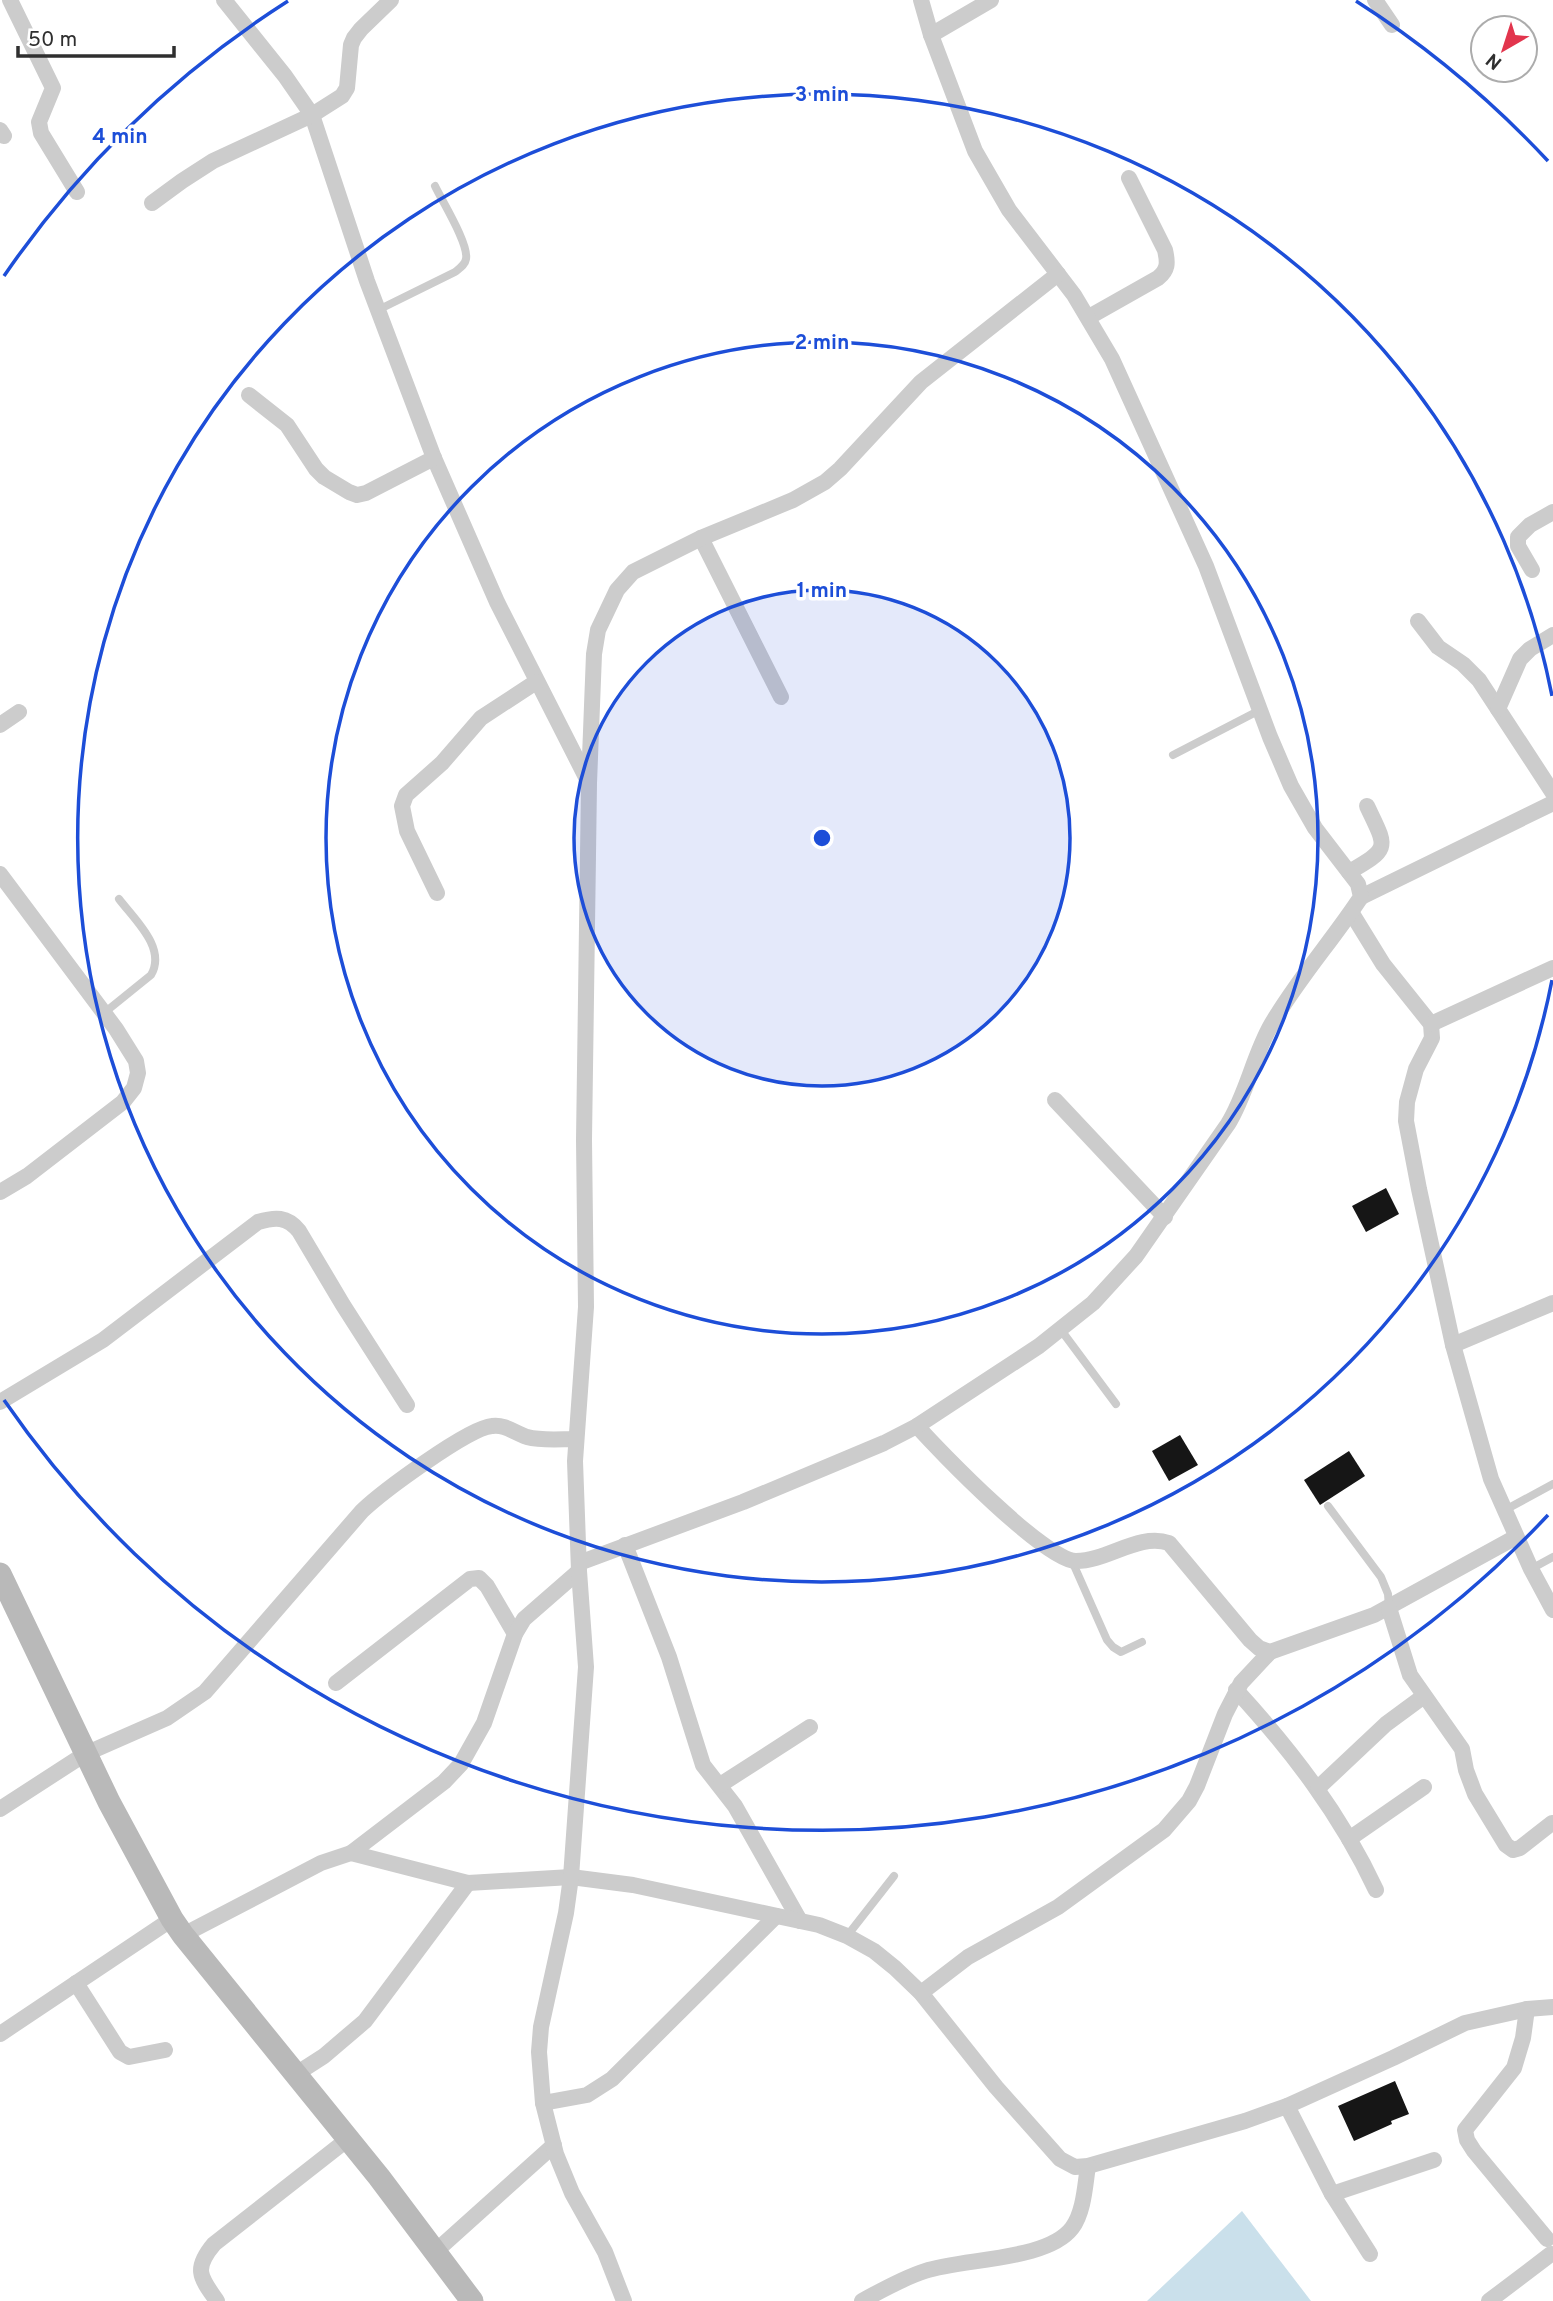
<svg xmlns="http://www.w3.org/2000/svg" width="1553" height="2301" font-family="Overpass,sans-serif">
<style>
.water{fill:#cae0eb}
.building{fill:#161616}
.lines{fill:none;stroke-linecap:round;stroke-linejoin:round}
.service{stroke:#ccc;stroke-width:8}
.minor{stroke:#ccc;stroke-width:16}
.secondary{stroke:#b9b9b9;stroke-width:23}
.ring{fill:none;stroke:#1d4ed8;stroke-width:3.5}
.centre{fill:#1d4ed8;stroke:#fff;stroke-width:3.5}
.ring-label{font-size:21px;text-anchor:middle;font-weight:bold;fill:#1d4ed8;stroke:#fff;stroke-width:7;stroke-linejoin:round;paint-order:stroke}
</style>
<rect width="100%" height="100%" fill="#fff"/>
<path class="water" d="M1242 2211 1311 2301H1147Z"/>
<g class="building">
<path d="M1386 1188 1399 1214 1366 1232 1352 1206Z"/>
<path d="M1180 1435 1198 1465 1169 1481 1152 1451Z"/>
<path d="M1349 1451 1365 1476 1320 1505 1304 1480Z"/>
<path d="M1395 2081 1409 2114 1391 2121 1392 2124 1354 2141 1338 2106Z"/>
</g>
<g class="lines">
<g class="service">
<path d="M378 310 455 272C460 268 465 265 466 259 469 244 442 201 435 186"/>
<path d="M1173 755 1260 710"/>
<path d="M104 1013 151 975C167 948 134 919 119 899"/>
<path d="M1061 1330 1116 1404"/>
<path d="M1328 1506 1381 1577 1388 1594 1389 1608"/>
<path d="M1505 1510 1553 1484"/>
<path d="M1072 1561 1107 1640 1113 1647 1121 1652 1142 1642"/>
<path d="M1531 1569 1553 1557"/>
<path d="M847 1936 894 1876"/>
</g>
<g class="minor">
<path d="M10 0 53 88 39 122 41 133 77 192"/>
<path d="M224 0 285 76 312 115 367 281 434 458 497 602 588 781"/>
<path d="M1375 0 1392 25"/>
<path d="M931 35 991 0"/>
<path d="M0 130 4 136"/>
<path d="M152 203 182 181 213 161 312 115 342 96 347 88 351 45 354 38 361 29 391 0"/>
<path d="M1089 317 1158 278C1168 270 1168 263 1165 250L1129 178"/>
<path d="M249 395 287 425 316 469 324 477 349 492 357 495 366 493 434 458"/>
<path d="M701 538 781 697"/>
<path d="M1532 570 1518 546V537L1530 525 1553 512"/>
<path d="M1418 621 1438 647 1463 664 1479 680 1553 793"/>
<path d="M1498 709 1520 659 1530 649 1553 635"/>
<path d="M0 725 19 712"/>
<path d="M1349 872C1391 848 1387 848 1367 806"/>
<path d="M0 874 116 1029 136 1061 138 1073 134 1088 123 1102 27 1176 0 1192"/>
<path d="M437 893 407 831 402 806 406 795 442 763 481 718 536 682"/>
<path d="M1361 897 1553 803"/>
<path d="M1351 912 1383 964 1431 1024 1432 1038 1416 1069 1407 1102 1406 1121 1419 1189 1453 1345 1491 1479 1531 1569 1553 1610"/>
<path d="M1431 1024 1553 968"/>
<path d="M1055 1100 1165 1217"/>
<path d="M1453 1345 1553 1303"/>
<path d="M0 1402 103 1340 258 1222C275 1217 287 1216 299 1231L343 1305 407 1405"/>
<path d="M917 1426C940 1452 1046 1561 1076 1561 1108 1561 1138 1533 1169 1543L1250 1640 1259 1648 1270 1652 1374 1615 1516 1537"/>
<path d="M625 1545 669 1657 703 1765 735 1806 800 1921"/>
<path d="M579 1563 743 1502 884 1443 917 1426 1039 1346 1093 1303 1136 1256 1228 1124C1247 1093 1253 1057 1271 1025 1297 980 1332 941 1361 897L1358 884 1315 828 1291 786 1270 737 1206 566 1112 359 1074 295 1009 210 975 151 931 35 921 0"/>
<path d="M1389 1608 1410 1675 1462 1749 1466 1770 1475 1794 1506 1845 1513 1850 1520 1848 1552 1823"/>
<path d="M336 1683 470 1579 479 1578 487 1586 515 1634"/>
<path d="M1236 1690C1292 1751 1341 1815 1376 1890"/>
<path d="M720 1785 810 1727"/>
<path d="M1318 1788 1386 1724 1424 1696"/>
<path d="M0 1809 85 1754 167 1718 205 1692 362 1511C382 1492 468 1428 492 1426 505 1424 515 1433 527 1437 542 1441 560 1439 576 1439"/>
<path d="M1349 1839 1424 1787"/>
<path d="M351 1853 444 1782 461 1764 484 1723 515 1634 524 1619 579 1571"/>
<path d="M183 1935 321 1863 351 1853 468 1883 571 1877 633 1885 819 1925 847 1936 874 1951 895 1968 921 1993 996 2087 1060 2159 1075 2167 1088 2166 1245 2121 1287 2106 1393 2058 1465 2023 1527 2009 1553 2007"/>
<path d="M76 1983 120 2052 129 2057 165 2050"/>
<path d="M921 1993 968 1957 1058 1907 1164 1830 1189 1801 1197 1786 1225 1714 1241 1683 1270 1652"/>
<path d="M1527 2009 1523 2038 1514 2068 1465 2130 1467 2140 1474 2151 1547 2239"/>
<path d="M0 2034 172 1919"/>
<path d="M296 2074 324 2056 365 2021 468 1883"/>
<path d="M543 2103 587 2095 612 2079 776 1916"/>
<path d="M1287 2106 1332 2194 1370 2254"/>
<path d="M1332 2194 1434 2160"/>
<path d="M436 2251 554 2145"/>
<path d="M217 2301C200 2277 193 2269 214 2244L348 2139"/>
<path d="M624 2301 605 2252 572 2193 556 2154 543 2103 539 2052 541 2027 566 1913 571 1877 586 1667 579 1571 575 1461 586 1307 584 1140 589 783 594 654 598 630 617 590 633 572 701 538 793 500 825 482 840 469 921 382 1058 274"/>
<path d="M862 2301C882 2290 903 2278 925 2271 963 2258 1047 2261 1072 2228 1084 2212 1085 2185 1088 2166"/>
<path d="M1489 2301 1551 2254"/>
</g>
<path class="secondary" d="M0 1574 109 1802 172 1919 183 1935 379 2177 472 2301"/>
</g>
<circle cx="822" cy="838" r="248" fill="#1d4ed8" fill-opacity=".12"/>
<g class="ring">
<circle cx="822" cy="838" r="248"/>
<circle cx="822" cy="838" r="496"/>
<path d="M1552 980A744 744 0 1 1 1552 696"/>
<path d="M1548 1515A993 993 0 0 1 4 1400M4 276A993 993 0 0 1 288 1M1356 1A993 993 0 0 1 1548 161"/>
</g>
<circle cx="822" cy="838" r="10" class="centre"/>
<g class="ring-label">
<text x="822" y="101">3 min</text>
<text x="120" y="143">4 min</text>
<text x="822" y="349">2 min</text>
<text x="822" y="597">1 min</text>
</g>
<g transform="translate(1504 49) rotate(219)"><circle r="33" fill="#ffffff" stroke="#acacac" stroke-width="2"/>
<path d="M0-5L12 26L0 18L-12 26Z" fill="#e2354d"/>
<text y="-10" font-size="19" font-weight="bold" text-anchor="middle" fill="#2f2f2f">N</text>
</g>
<path d="M18 46v10h156v-10" fill="none" stroke="#2f2f2f" stroke-width="3.5"/>
<text x="28" y="46" font-size="21" fill="#2f2f2f" stroke="#ffffff" stroke-width="5" paint-order="stroke">50 m</text>
</svg>
